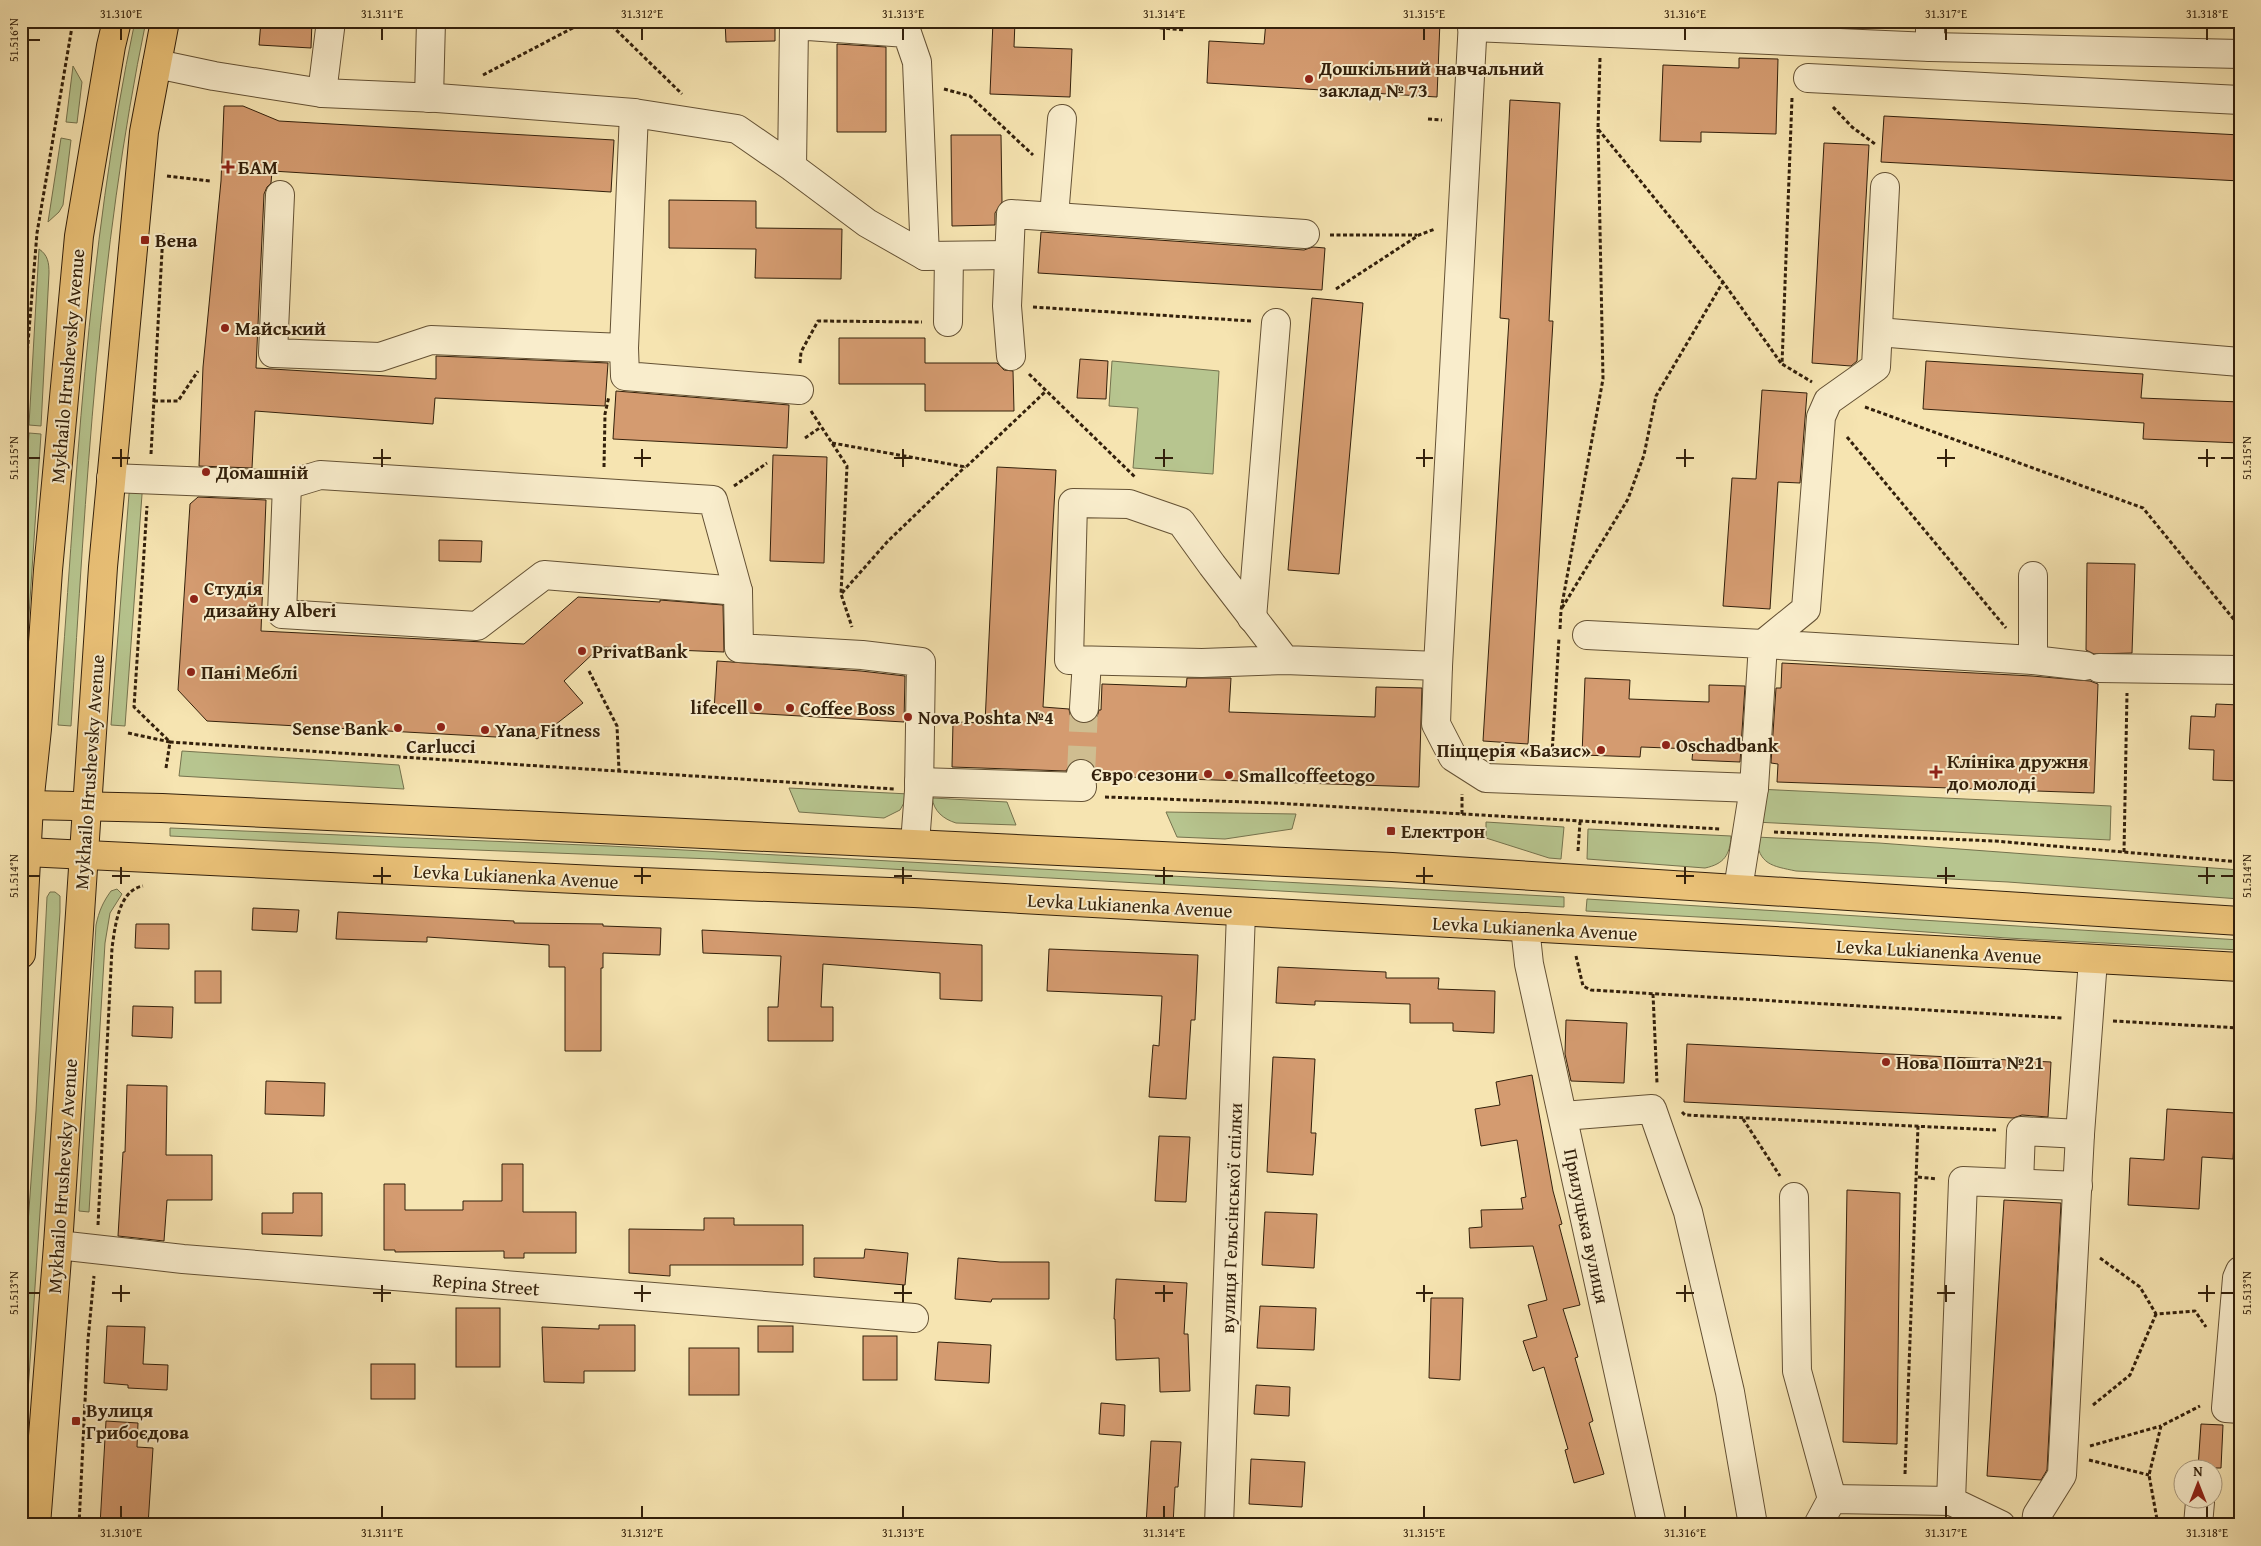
<svg xmlns="http://www.w3.org/2000/svg" width="2261" height="1546" font-family="'Gentium Book Plus',serif">
<style>
.green{fill:#b7c58f;stroke:#75724d}
.building{fill:#d49b70;stroke:#33200b}
.lines{fill:none;stroke-linecap:round;stroke-linejoin:round}
.minor-tunnel{stroke:#cfbd90;stroke-width:28;stroke-dasharray:28 14;stroke-linecap:butt}
.minor-casing{stroke:#645134;stroke-width:30}
.major-casing{stroke:#33200b;stroke-width:30}
.path{stroke:#33200b;stroke-width:3;stroke-dasharray:4 2.5;stroke-linecap:butt}
.minor{stroke:#f9edcc;stroke-width:28}
.major{stroke:#ebc278;stroke-width:28}
.ticks{fill:none;stroke:#33200b;stroke-width:2}
.poi-dot{fill:#8f2418;stroke:#f9edcc;stroke-width:2}
.labels{text-anchor:middle;dominant-baseline:central;stroke-width:4;stroke-linejoin:round;paint-order:stroke}
.poi-label{font-size:19px;font-weight:bold;fill:#33200b;stroke:#f9edcc;text-anchor:start}
.street-label{font-size:19px;fill:#33200b;stroke:#f9edcc}
.neatline{fill:none;stroke:#33200b;stroke-width:2}
.ticks-label{font-size:12px;text-anchor:middle;fill:#33200b}
</style>
<rect width="100%" height="100%" fill="#f6e4b1"/>
<filter id="stains"><feTurbulence type="fractalNoise" baseFrequency=".004" numOctaves="4"/><feColorMatrix values="0 0 0 0 .2 0 0 0 0 .09 0 0 0 0 .02 0 0 0 .5 -.17"/></filter>
<radialGradient id="worn" r=".72"><stop offset=".6" stop-color="#630" stop-opacity="0"/><stop offset="1" stop-color="#630" stop-opacity=".3"/></radialGradient>
<g class="green">
<path d="M135 21H146C98 253 86 490 71 726L58 725C76 490 86 252 135 21Z"/>
<path d="M73 66 82 82 77 123 66 122Z"/>
<path d="M61 138 71 140 63 205 59 212 48 222Z"/>
<path d="M39 249C48 255 49 263 49 273L41 426 29 425Z"/>
<path d="M1112 361 1219 371 1213 474 1133 468 1138 408 1109 406Z"/>
<path d="M29 433 41 434 22 721 21 555Z"/>
<path d="M143 481 125 726 111 725 129 494 132 487Z"/>
<path d="M182 751 399 765 404 789 179 776Z"/>
<path d="M789 788 909 794 900 810 884 818 799 812Z"/>
<path d="M1757 789 2111 806 2110 840 1755 822Z"/>
<path d="M932 798 1007 802 1016 825 956 823C943 819 934 811 932 798Z"/>
<path d="M1166 812 1296 814 1292 829 1225 839 1177 837Z"/>
<path d="M1486 822 1564 827 1561 859 1549 858 1486 838Z"/>
<path d="M170 828 609 846 1564 897V907L713 859 396 847 170 836Z"/>
<path d="M1588 829 1731 836C1730 855 1724 864 1705 868L1587 859Z"/>
<path d="M1756 837 1879 843 2240 870V899L2008 882 1796 871C1772 866 1759 865 1756 837Z"/>
<path d="M117 889 122 894 110 913 105 943 89 1212 79 1211 96 925C99 911 103 902 111 891Z"/>
<path d="M50 892H55L60 896V912L21 1497V1322L36 1111 47 897Z"/>
<path d="M1587 899 2240 940V950L2007 938 1792 922 1586 911Z"/>
</g>
<g class="building">
<path d="M261 21H312L311 48 259 45Z"/>
<path d="M725 21H775V41L726 42Z"/>
<path d="M993 21H1015L1014 47 1072 49 1070 97 990 94Z"/>
<path d="M1266 21H1440L1437 97 1207 83 1209 41 1264 44Z"/>
<path d="M837 44 886 47V132H837Z"/>
<path d="M1739 58 1778 59 1776 134 1701 132V142L1660 141 1663 65 1739 68Z"/>
<path d="M1510 100 1560 103 1549 321H1553L1528 744 1483 741 1509 319 1500 318Z"/>
<path d="M224 106H243L279 121 614 140 611 192 272 171 271 183 267 187 264 194 256 368 436 379V356L608 363 605 406 435 398 433 424 255 411 252 468 199 466 203 367 221 181Z"/>
<path d="M1884 116 2240 135V181L1881 162Z"/>
<path d="M951 135H1001L1002 202 995 213V225L952 226Z"/>
<path d="M1824 143 1869 145 1857 361 1851 366 1812 363Z"/>
<path d="M669 200 756 201V228L842 229 841 279 755 278 756 249 669 248Z"/>
<path d="M1041 232 1304 250 1313 247 1325 248 1322 290 1038 273Z"/>
<path d="M1312 298 1363 303 1339 574 1288 570Z"/>
<path d="M839 338H925V363H997L1004 370 1013 371 1014 411H925V384H839Z"/>
<path d="M1080 359 1108 361 1106 399 1077 398Z"/>
<path d="M1926 361 2143 374 2141 398 2240 402V443L2143 439 2144 423 1923 409Z"/>
<path d="M1762 390 1807 393 1800 483 1778 482 1770 609 1723 606 1732 478 1756 479Z"/>
<path d="M616 391 789 405 787 448 613 439Z"/>
<path d="M773 455 827 457 824 563 770 561Z"/>
<path d="M997 467 1056 470 1043 707 1069 709 1070 715 1075 721 1083 724 1091 722 1097 717 1099 710H1101L1102 684 1186 687 1187 678H1231L1229 712 1375 717 1376 687 1422 688 1419 787 1097 776 1094 765 1088 760 1080 758 1072 761 1066 771 952 767 953 722 985 723Z"/>
<path d="M198 497 266 500 261 631 524 644 578 597 660 602V600L723 605 724 652 600 647 564 681 583 703 537 739 521 729H504L496 737 207 721 178 690 190 504Z"/>
<path d="M439 540 482 541 481 562 439 561Z"/>
<path d="M2087 563 2135 564 2132 653 2094 654 2086 650Z"/>
<path d="M717 661 861 671 905 676 904 722 714 711Z"/>
<path d="M1782 663 2032 676 2090 681 2098 684 2094 793 1777 782 1778 764 1771 763 1776 688H1781Z"/>
<path d="M1585 678 1630 680 1629 699 1709 702V685L1745 686 1740 762 1692 760 1693 749 1641 747 1640 757 1582 755Z"/>
<path d="M2216 704 2240 705V781L2213 780 2214 750 2189 749 2191 716 2215 717Z"/>
<path d="M253 908 299 910 297 932 252 930Z"/>
<path d="M338 912 514 921V923L603 924V926L661 928 660 955 603 953V968H601V1051H565V967H549V945L427 937V942L336 939Z"/>
<path d="M136 924H169V949L135 948Z"/>
<path d="M702 930 982 945V1001L940 999V973L823 964 821 1007H833V1041H768V1007H778L781 956 703 953Z"/>
<path d="M1049 949 1198 955 1195 1020H1191L1186 1099 1149 1097 1153 1045 1159 1046 1162 996 1047 991Z"/>
<path d="M1278 967 1386 972V978H1439L1438 989 1495 991 1494 1033 1453 1031V1023H1410V1004L1315 1001V1005L1276 1003Z"/>
<rect x="195" y="971" width="26" height="32"/>
<path d="M133 1006 173 1007 172 1038 132 1036Z"/>
<path d="M1566 1020 1627 1023 1624 1083 1571 1081 1565 1054Z"/>
<path d="M1687 1044 2051 1062 2048 1117 2022 1115 2013 1118 1684 1102Z"/>
<path d="M1273 1057 1315 1059 1311 1133H1316L1313 1175 1267 1172Z"/>
<path d="M1532 1075 1553 1191 1562 1224 1559 1225 1580 1305 1563 1309 1578 1357 1575 1358 1593 1421 1589 1423 1604 1474 1574 1483 1565 1450 1568 1449 1544 1367 1533 1371 1523 1341 1537 1337 1528 1305 1547 1300 1533 1246 1470 1248 1469 1228 1482 1227 1481 1210 1523 1209 1521 1198 1526 1197 1517 1140 1481 1146 1475 1109 1500 1105 1496 1082Z"/>
<path d="M266 1081 325 1083 324 1116 265 1114Z"/>
<path d="M127 1085 167 1086 166 1155H212V1200H167L164 1241 118 1236 123 1152H125Z"/>
<path d="M2167 1109 2236 1113 2233 1159 2202 1157 2199 1209 2128 1205 2130 1158 2164 1160Z"/>
<path d="M1159 1136 1190 1137 1186 1202 1155 1201Z"/>
<path d="M502 1164H523V1212H576V1253H524V1258H504V1251L395 1252V1250H384V1184H405V1210H463V1201H502Z"/>
<path d="M1847 1190 1900 1193 1897 1444 1843 1442Z"/>
<path d="M293 1193H322V1236L262 1234V1213H293Z"/>
<path d="M2004 1200 2061 1203 2047 1470 2041 1480 1987 1476Z"/>
<path d="M1265 1212 1317 1214 1314 1268 1262 1265Z"/>
<path d="M704 1218H734V1225H803V1265H670V1276L629 1273V1229L704 1230Z"/>
<path d="M865 1249 908 1253 905 1285 814 1277V1258H864Z"/>
<path d="M958 1258 1000 1262H1049V1299H992L991 1302 955 1299Z"/>
<path d="M1116 1279 1187 1283 1184 1334H1188L1190 1391 1160 1392 1159 1358 1116 1360 1115 1319H1114Z"/>
<path d="M1431 1298H1463L1460 1380 1429 1378Z"/>
<path d="M1260 1306 1316 1308 1314 1350 1257 1348Z"/>
<rect x="456" y="1308" width="44" height="59"/>
<path d="M599 1325H635V1371H584V1383L544 1382 542 1327 599 1329Z"/>
<path d="M107 1326 145 1327 143 1364 168 1365 167 1390 128 1388V1385L104 1383Z"/>
<rect x="758" y="1326" width="35" height="26"/>
<rect x="863" y="1336" width="34" height="44"/>
<path d="M938 1342 991 1345 989 1383 935 1380Z"/>
<rect x="689" y="1348" width="50" height="47"/>
<rect x="371" y="1364" width="44" height="35"/>
<path d="M1256 1385 1290 1387 1289 1416 1254 1414Z"/>
<path d="M1101 1403 1125 1405 1124 1436 1099 1434Z"/>
<path d="M106 1421 138 1423 137 1447 153 1448 148 1525H100Z"/>
<path d="M2201 1424 2223 1425 2221 1468H2198Z"/>
<path d="M1151 1441 1181 1442 1178 1487H1175L1173 1525H1146Z"/>
<path d="M1251 1459 1305 1462 1302 1507 1249 1504Z"/>
</g>
<g class="lines">
<path class="minor-tunnel" d="M1081 774 1084 708"/>
<defs>
<g id="minor">
<path d="M1930 21V47"/>
<path d="M1472 27 1930 47 2240 54"/>
<path d="M157 64 214 76 322 93 437 98 634 113 737 129 792 167 867 223 925 256 917 62 907 33 794 25 792 167"/>
<path d="M1808 78 2240 100"/>
<path d="M322 93 331 21"/>
<path d="M429 98 431 21"/>
<path d="M1885 187 1876 367 1828 401 1821 417 1806 609 1763 644 2033 660 2085 666"/>
<path d="M280 195 273 353 380 357 431 340 624 348 634 113"/>
<path d="M1054 216 1062 119"/>
<path d="M925 256 1009 255"/>
<path d="M948 322 949 256"/>
<path d="M1878 332 2240 362"/>
<path d="M624 348 625 376 799 390"/>
<path d="M1011 356 1007 306 1011 214 1305 234"/>
<path d="M111 478 287 485 320 475 713 500 738 591 739 648 862 655 921 662 919 791 915 843"/>
<path d="M287 485 282 614 477 626 544 575 738 591"/>
<path d="M1252 618 1276 323"/>
<path d="M1587 635 1763 644 1754 788 1738 889"/>
<path d="M1285 660 1212 565 1181 522 1129 504 1073 503 1069 660 1202 663 1285 660 1438 666 1436 724 1453 757 1486 778 1754 788"/>
<path d="M2033 660V576"/>
<path d="M1438 666 1473 21"/>
<path d="M2099 668 2240 670"/>
<path d="M1084 708 1087 661"/>
<path d="M919 782 1082 787 1081 774"/>
<path d="M1525 927 1529 964 1652 1525"/>
<path d="M1563 1116 1652 1109 1688 1212 1730 1392 1753 1525"/>
<path d="M2019 1183 2021 1131 2080 1134"/>
<path d="M1794 1197 1797 1371 1832 1499"/>
<path d="M58 1245 183 1259 914 1318"/>
<path d="M2240 1271 2237 1278 2226 1408 2240 1409"/>
<path d="M1219 1525 1241 912"/>
<path d="M1818 1525 1832 1499 1951 1501"/>
<path d="M2001 1525 1951 1501 1963 1181 2078 1186"/>
<path d="M2036 1525 2037 1515 2062 1475 2080 1134 2093 960"/>
<path d="M2198 1525 2200 1502"/>
</g>
<g id="major">
<path d="M21 808 29 805 162 808 1392 867 2240 921"/>
<path d="M21 850 26 852 617 881 914 893 2240 967"/>
<path d="M21 954 29 805 37 729 48 570 79 236 111 46 117 21"/>
<path d="M36 1525 58 1245 103 567 144 132 165 21"/>
</g>
</defs>
<use href="#minor" class="minor-casing"/>
<use href="#major" class="major-casing"/>
<g class="path">
<path d="M607 21 682 94"/>
<path d="M1082 21 1185 30"/>
<path d="M1600 58 1598 129 1723 282 1781 363"/>
<path d="M483 75 586 21"/>
<path d="M944 89 970 96 1033 155"/>
<path d="M1792 98 1782 364 1812 382"/>
<path d="M1833 107 1852 127 1875 144"/>
<path d="M1428 119 1442 120"/>
<path d="M167 176 210 181"/>
<path d="M1330 235H1417"/>
<path d="M1336 289 1419 235 1435 229"/>
<path d="M1033 307 1251 321"/>
<path d="M800 363 801 352 818 321 922 322"/>
<path d="M1029 374 1136 478"/>
<path d="M154 401H178L198 371"/>
<path d="M1865 407 2143 508 2240 627"/>
<path d="M811 411 847 466 841 594 852 627"/>
<path d="M21 428 37 233 73 21"/>
<path d="M1847 437 2006 628"/>
<path d="M805 438 821 427"/>
<path d="M832 443 966 467 1046 391"/>
<path d="M151 454 163 233"/>
<path d="M604 467 605 414 609 396"/>
<path d="M734 486 767 463"/>
<path d="M842 593 888 541 965 467"/>
<path d="M1562 608 1628 499 1644 455 1656 396 1723 282"/>
<path d="M1560 629 1561 610 1603 379 1598 129"/>
<path d="M589 671 617 726 619 771"/>
<path d="M128 733 170 742 134 707 147 506"/>
<path d="M1552 754 1559 638"/>
<path d="M166 768 170 742 894 789"/>
<path d="M1105 797 1274 803 1720 829"/>
<path d="M1462 814V794"/>
<path d="M1774 832 1995 841 2240 862"/>
<path d="M1578 851 1580 822"/>
<path d="M2124 852 2127 693"/>
<path d="M1576 956 1583 986 1591 990 2062 1018"/>
<path d="M1653 994 1657 1083"/>
<path d="M2113 1021 2240 1028"/>
<path d="M1682 1112 1685 1115 1996 1130"/>
<path d="M1743 1119 1780 1176"/>
<path d="M1918 1177 1937 1179"/>
<path d="M98 1225 112 948C115 928 118 890 143 886"/>
<path d="M2100 1258 2140 1287 2156 1314 2195 1311 2206 1327"/>
<path d="M2093 1405 2130 1375 2156 1314"/>
<path d="M2090 1446 2161 1426"/>
<path d="M2089 1460 2149 1475"/>
<path d="M1905 1474 1918 1126"/>
<path d="M79 1525 88 1340 94 1276"/>
<path d="M2158 1525 2149 1475 2161 1426 2200 1406"/>
</g>
<use href="#minor" class="minor"/>
<use href="#major" class="major"/>
</g>
<path class="ticks" d="M121 28V40M382 28V40M642 28V40M903 28V40M1164 28V40M1424 28V40M1685 28V40M1946 28V40M2207 28V40M28 40H40M121 449V467M382 449V467M642 449V467M903 449V467M1164 449V467M1424 449V467M1685 449V467M1946 449V467M2207 449V467M28 458H40M112 458H130M373 458H391M634 458H651M894 458H912M1155 458H1173M1416 458H1433M1676 458H1694M1937 458H1955M2198 458H2215M2221 458H2234M121 867V884M382 867V884M642 867V884M903 867V884M1164 867V884M1424 867V884M1685 867V884M1946 867V884M2207 867V884M28 876H40M112 876H130M373 876H391M634 876H651M894 876H912M1155 876H1173M1416 876H1433M1676 876H1694M1937 876H1955M2198 876H2215M2221 876H2234M121 1285V1302M382 1285V1302M642 1285V1302M903 1285V1302M1164 1285V1302M1424 1285V1302M1685 1285V1302M1946 1285V1302M2207 1285V1302M28 1293H40M112 1293H130M373 1293H391M634 1293H651M894 1293H912M1155 1293H1173M1416 1293H1433M1676 1293H1694M1937 1293H1955M2198 1293H2215M2221 1293H2234M121 1506V1518M382 1506V1518M642 1506V1518M903 1506V1518M1164 1506V1518M1424 1506V1518M1685 1506V1518M1946 1506V1518M2207 1506V1518"/>
<g class="poi-dot">
<circle cx="1309" cy="79" r="5"/>
<path d="M225.5 159.5h5v5h5v5h-5v5h-5v-5h-5v-5h5z"/>
<rect x="140" y="235" width="10" height="10" rx="2.5"/>
<circle cx="225" cy="328" r="5"/>
<circle cx="206" cy="472" r="5"/>
<circle cx="194" cy="599" r="5"/>
<circle cx="582" cy="651" r="5"/>
<circle cx="191" cy="672" r="5"/>
<circle cx="758" cy="707" r="5"/>
<circle cx="790" cy="708" r="5"/>
<circle cx="908" cy="717" r="5"/>
<circle cx="441" cy="727" r="5"/>
<circle cx="398" cy="728" r="5"/>
<circle cx="485" cy="730" r="5"/>
<circle cx="1666" cy="745" r="5"/>
<circle cx="1601" cy="750" r="5"/>
<path d="M1933.5 764.5h5v5h5v5h-5v5h-5v-5h-5v-5h5z"/>
<circle cx="1208" cy="774" r="5"/>
<circle cx="1229" cy="775" r="5"/>
<rect x="1386" y="826" width="10" height="10" rx="2.5"/>
<circle cx="1886" cy="1062" r="5"/>
<rect x="71" y="1416" width="10" height="10" rx="2.5"/>
</g>
<g class="labels">
<g class="poi-label">
<text x="1319" y="68">Дошкільний навчальний<tspan x="1319" dy="22">заклад № 73</tspan></text>
<text x="238" y="167">БАМ</text>
<text x="155" y="240">Вена</text>
<text x="235" y="328">Майський</text>
<text x="216" y="472">Домашній</text>
<text x="204" y="588">Студія<tspan x="204" dy="22">дизайну Alberi</tspan></text>
<text x="592" y="651">PrivatBank</text>
<text x="201" y="672">Пані Меблі</text>
<text x="748" y="707" text-anchor="end">lifecell</text>
<text x="800" y="708">Coffee Boss</text>
<text x="918" y="717">Nova Poshta №4</text>
<text x="388" y="728" text-anchor="end">Sense Bank</text>
<text x="495" y="730">Yana Fitness</text>
<text x="1676" y="745">Oschadbank</text>
<text x="441" y="746" text-anchor="middle">Carlucci</text>
<text x="1591" y="750" text-anchor="end">Піццерія «Базис»</text>
<text x="1947" y="761">Клініка дружня<tspan x="1947" dy="22">до молоді</tspan></text>
<text x="1198" y="774" text-anchor="end">Євро сезони</text>
<text x="1239" y="775">Smallcoffeetogo</text>
<text x="1401" y="831">Електрон</text>
<text x="1896" y="1062">Нова Пошта №21</text>
<text x="86" y="1410">Вулиця<tspan x="86" dy="22">Грибоєдова</tspan></text>
</g>
<g class="street-label">
<text transform="translate(67 366) rotate(-85)">Mykhailo Hrushevsky Avenue</text>
<text transform="translate(89 772) rotate(-86)">Mykhailo Hrushevsky Avenue</text>
<text transform="translate(516 876) rotate(3)">Levka Lukianenka Avenue</text>
<text transform="translate(1130 905) rotate(3)">Levka Lukianenka Avenue</text>
<text transform="translate(1535 928) rotate(3)">Levka Lukianenka Avenue</text>
<text transform="translate(1939 951) rotate(3)">Levka Lukianenka Avenue</text>
<text transform="translate(62 1176) rotate(-86)">Mykhailo Hrushevsky Avenue</text>
<text transform="translate(1231 1218) rotate(-88)">вулиця Гельсінської спілки</text>
<text transform="translate(1587 1226) rotate(78)">Прилуцька вулиця</text>
<text transform="translate(486 1284) rotate(5)">Repina Street</text>
</g>
</g>
<rect width="2261" height="1546" fill="none" stroke="#f6e4b1" stroke-width="55"/>
<g transform="translate(2198 1484)"><circle r="24" fill="#f9edcc" stroke="#aa9b7f"/>
<path d="M0-4L9 19L0 12L-9 19Z" fill="#8f2418"/>
<text y="-8" font-size="14" font-weight="bold" text-anchor="middle" fill="#33200b">N</text>
</g>
<rect x="28" y="28" width="2206" height="1490" class="neatline"/>
<g class="ticks-label">
<text x="121" y="18">31.310°E</text>
<text x="382" y="18">31.311°E</text>
<text x="642" y="18">31.312°E</text>
<text x="903" y="18">31.313°E</text>
<text x="1164" y="18">31.314°E</text>
<text x="1424" y="18">31.315°E</text>
<text x="1685" y="18">31.316°E</text>
<text x="1946" y="18">31.317°E</text>
<text x="2207" y="18">31.318°E</text>
<text transform="translate(14 40) rotate(-90)" y="4">51.516°N</text>
<text transform="translate(14 458) rotate(-90)" y="4">51.515°N</text>
<text transform="translate(2247 458) rotate(-90)" y="4">51.515°N</text>
<text transform="translate(14 876) rotate(-90)" y="4">51.514°N</text>
<text transform="translate(2247 876) rotate(-90)" y="4">51.514°N</text>
<text transform="translate(14 1293) rotate(-90)" y="4">51.513°N</text>
<text transform="translate(2247 1293) rotate(-90)" y="4">51.513°N</text>
<text x="121" y="1537">31.310°E</text>
<text x="382" y="1537">31.311°E</text>
<text x="642" y="1537">31.312°E</text>
<text x="903" y="1537">31.313°E</text>
<text x="1164" y="1537">31.314°E</text>
<text x="1424" y="1537">31.315°E</text>
<text x="1685" y="1537">31.316°E</text>
<text x="1946" y="1537">31.317°E</text>
<text x="2207" y="1537">31.318°E</text>
</g>
<rect width="100%" height="100%" filter="url(#stains)"/>
<rect width="100%" height="100%" fill="url(#worn)"/>
</svg>
